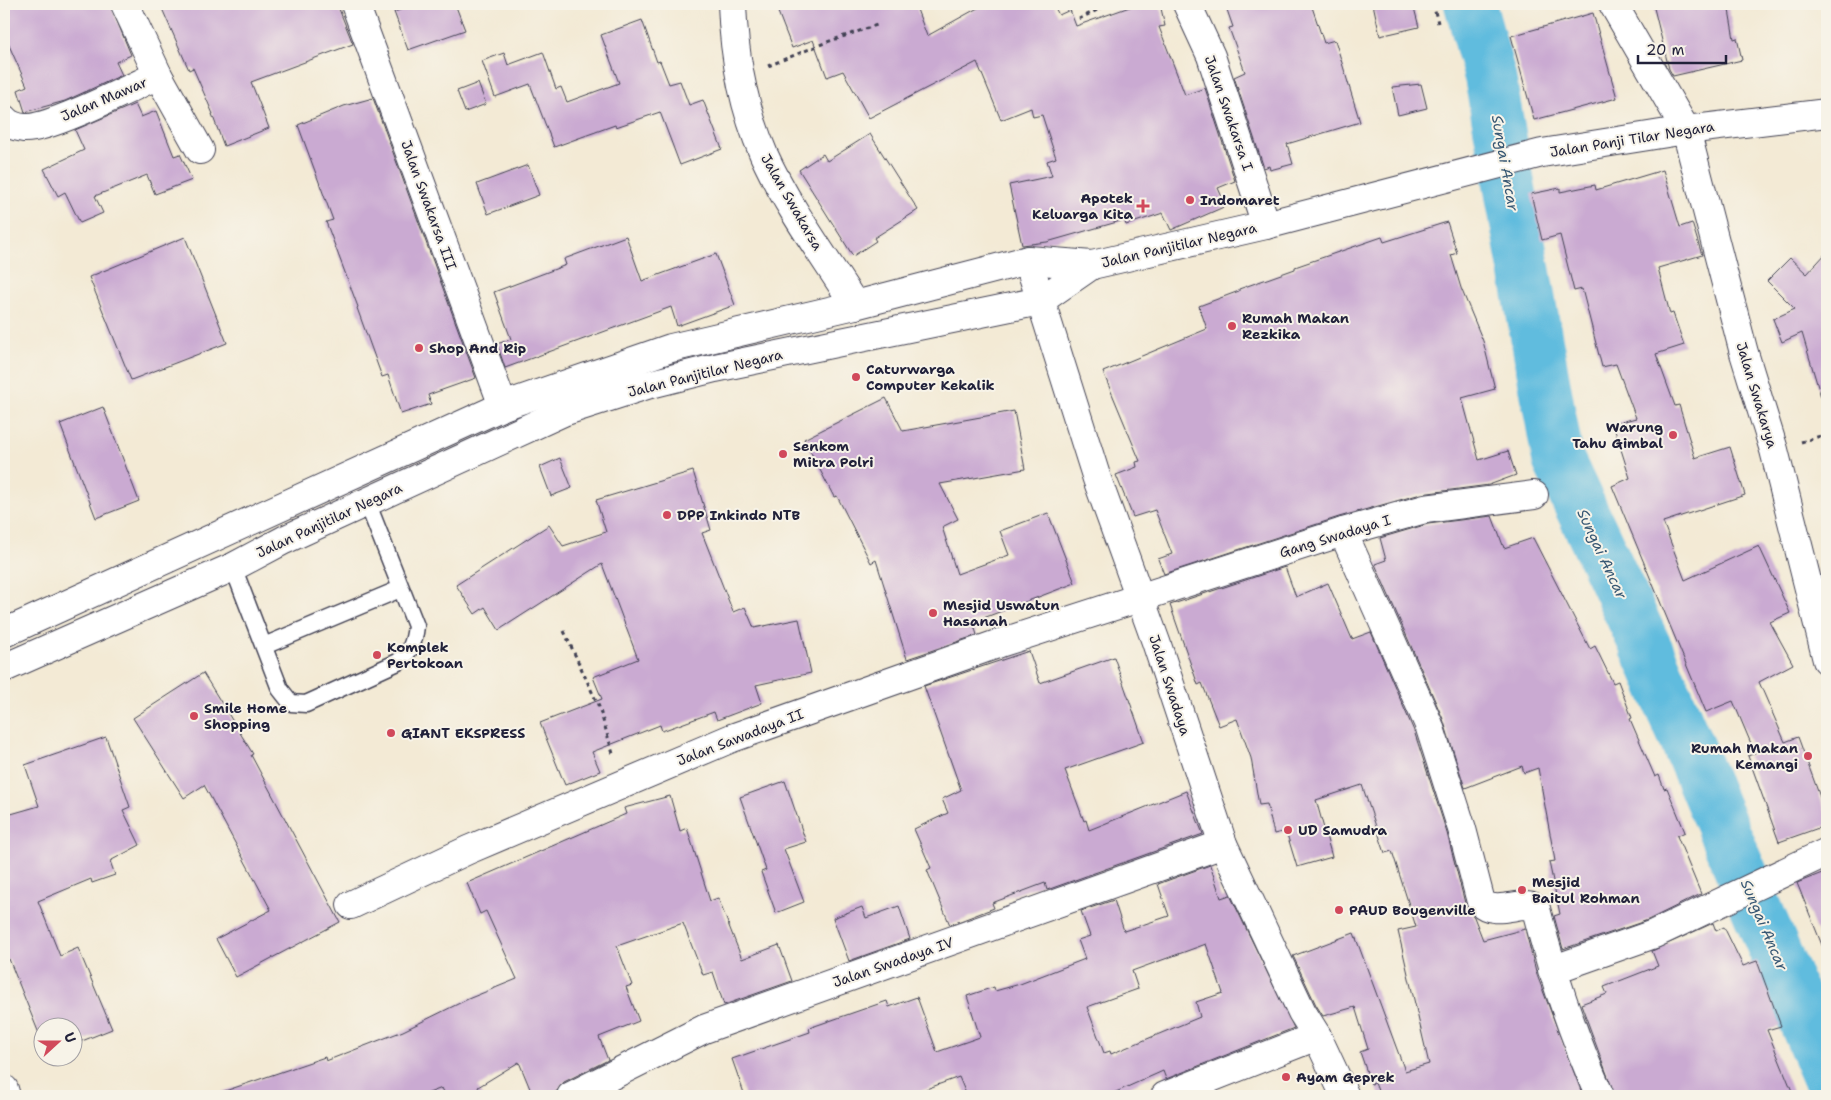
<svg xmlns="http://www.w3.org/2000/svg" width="1831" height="1100" font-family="'Shantell Sans',sans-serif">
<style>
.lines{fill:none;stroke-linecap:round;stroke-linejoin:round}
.river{stroke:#61bcde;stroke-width:52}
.building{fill:#caaad2;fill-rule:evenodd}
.lane-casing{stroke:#414052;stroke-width:19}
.street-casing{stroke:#414052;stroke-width:30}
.secondary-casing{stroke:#414052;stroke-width:30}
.path{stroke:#414052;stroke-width:3;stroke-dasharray:4 4;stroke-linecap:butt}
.lane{stroke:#fff;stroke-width:16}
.street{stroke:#fff;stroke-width:28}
.secondary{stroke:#fff;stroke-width:28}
.poi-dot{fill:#d1495b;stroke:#f7f3e8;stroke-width:2}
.labels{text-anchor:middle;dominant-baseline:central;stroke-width:4;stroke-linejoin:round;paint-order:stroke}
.street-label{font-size:14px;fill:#22223b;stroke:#f7f3e8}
.poi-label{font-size:14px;font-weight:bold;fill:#22223b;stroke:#f7f3e8;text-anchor:start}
.water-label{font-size:15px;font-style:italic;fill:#385874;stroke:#f7f3e8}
</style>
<rect width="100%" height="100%" fill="#f7f3e8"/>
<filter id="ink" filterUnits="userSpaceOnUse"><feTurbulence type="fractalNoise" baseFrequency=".02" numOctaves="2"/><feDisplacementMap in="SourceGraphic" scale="10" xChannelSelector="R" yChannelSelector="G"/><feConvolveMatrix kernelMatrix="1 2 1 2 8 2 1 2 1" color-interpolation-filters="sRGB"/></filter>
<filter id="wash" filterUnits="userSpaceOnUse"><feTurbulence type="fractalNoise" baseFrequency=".0096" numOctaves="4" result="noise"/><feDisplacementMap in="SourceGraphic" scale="20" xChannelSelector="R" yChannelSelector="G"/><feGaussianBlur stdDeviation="1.12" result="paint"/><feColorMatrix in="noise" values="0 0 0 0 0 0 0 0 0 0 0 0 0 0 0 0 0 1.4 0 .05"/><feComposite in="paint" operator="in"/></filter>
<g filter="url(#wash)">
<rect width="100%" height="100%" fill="#f3ead5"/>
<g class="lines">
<path class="river" d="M1470 4 1490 77 1558 459 1650 656 1827 1075"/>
</g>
<g id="blocks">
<g class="building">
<path d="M4 4H110L131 55 116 62 122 75 65 101 25 112 18 90 27 86 4 34Z"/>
<path d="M160 4H337L353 44 251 82 269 128 224 146 212 114H213L193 68 189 70Z"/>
<path d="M418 4H455L465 30 408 50 394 12Z"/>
<path d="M800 4H915L927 36 985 4H1053L1059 15 1070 10 1076 26 1138 4H1160L1165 26 1159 27 1185 95 1205 88 1235 181 1218 188 1226 206 1171 230 1163 213 1126 225 1124 220 1047 242 1022 245 1009 185 1052 176 1047 161 1056 158 1042 115 1033 117 1031 108 1001 120 977 62 869 118 843 71 827 77 813 40 792 48 778 12Z"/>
<path d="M1225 4H1311L1324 43 1335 40 1360 122 1287 144 1293 164 1270 170 1269 166 1264 168 1234 77 1245 72 1229 28 1233 27Z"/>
<path d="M1373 4H1413L1419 27 1380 36Z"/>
<path d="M1653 4H1728L1734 39 1737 38 1742 60 1673 76 1669 69Z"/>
<path d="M1593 13 1617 98 1534 120 1511 36Z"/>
<path d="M642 20 657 62 660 61 669 84 680 81 689 105 703 100 722 149 680 165 660 112 616 127 615 125 554 147 530 84 495 97 482 61 504 53 508 65 543 52 556 89 561 87 567 102 619 83 601 35Z"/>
<path d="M478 83 486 104 465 112 457 91Z"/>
<path d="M1421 84 1427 108 1398 115 1392 87Z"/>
<path d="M373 98 476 378 428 395 431 404 401 414 388 375 382 377 357 308 358 307 326 222 333 220 298 125 344 106Z"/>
<path d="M135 104 141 117 156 111 174 156 180 154 192 180 155 194 147 175 95 196 103 213 80 223 65 192 58 196 44 169 84 150 75 130Z"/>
<path d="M870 134 918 210 874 238 876 241 853 256 799 170 823 154 827 161Z"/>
<path d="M528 165 539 195 488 214 477 184Z"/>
<path d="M1663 170 1680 227 1692 223 1702 255 1658 268 1670 314 1673 313 1684 345 1656 354 1675 406 1679 405 1695 458 1730 447 1745 495 1663 522 1685 580 1759 546 1790 613 1770 622 1793 664 1759 682 1785 742 1798 737 1827 816V825L1779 842 1748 756 1755 753 1733 701 1706 712 1612 486 1630 478 1613 424 1636 418 1616 364 1602 367 1582 289 1574 291 1560 235 1542 240 1531 194 1560 188V192L1595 185 1596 190Z"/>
<path d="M1447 222 1457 253 1451 255 1461 288 1483 341 1495 389 1462 398 1479 460 1508 451 1516 475 1489 485 1421 494 1339 517 1164 574 1158 559 1172 554 1155 510 1133 517 1116 475 1137 467 1136 462 1140 461 1103 372 1207 329 1199 306 1239 291V289L1295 269V267L1382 237 1384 242Z"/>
<path d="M626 236 642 281 716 254 735 305 677 326 671 307 505 368 497 344 511 339 494 292 566 265 564 259Z"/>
<path d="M185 237 227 343 131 380 89 277Z"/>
<path d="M1827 252V396L1821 397 1802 333 1782 342 1773 319 1795 309 1767 281 1790 258 1807 274Z"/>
<path d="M886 398 903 431 1014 411 1025 469 940 484 958 519 942 527 957 574 1009 555 1000 531 1048 513 1075 583 973 622 977 635 907 659 876 560 871 563 837 496 834 497 804 439Z"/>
<path d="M103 407 139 501 96 518 60 424Z"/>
<path d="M560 458 572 488 551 496 540 467Z"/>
<path d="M693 471 711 530 702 533 733 612 745 607 754 628 799 619 811 673 756 685 762 703 717 720 714 712 662 731 660 725 592 752 600 771 565 785 540 723 602 699 593 677 638 659 602 564 499 630 485 607 475 614 456 585 549 525 563 546 606 532 596 500Z"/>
<path d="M1492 516 1504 548 1533 538 1590 649 1595 646 1613 683 1618 681 1632 718 1630 719 1655 777 1659 775 1664 789 1667 788 1685 832 1677 836 1701 894 1648 920 1563 949 1554 916 1560 914 1549 862 1555 861 1538 768 1524 773 1522 766 1465 788 1443 719 1375 564 1386 560 1380 538 1428 524Z"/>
<path d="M1285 567 1296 597 1328 583 1352 639 1371 632 1414 731 1447 833 1466 907 1474 917 1483 940 1525 929 1537 975 1583 1096H1380L1375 1083 1371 1084 1360 1052 1368 1049 1355 1007 1323 1016 1316 1005 1293 956 1354 933 1405 1071 1429 1064 1398 931 1416 927 1392 851 1385 853 1362 785 1316 800 1332 857 1297 867 1286 831 1274 834 1267 804 1259 805 1251 758 1237 719 1219 726 1202 683 1198 685 1170 605Z"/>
<path d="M1029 651 1040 683 1114 657 1144 742 1065 770 1084 821 1086 820 1089 830 1186 791 1203 834 1047 890 1045 883 992 903 994 908 950 925 927 870 931 868 914 829 948 813 942 799 961 790 924 686Z"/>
<path d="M203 673 253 754 251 755 340 922 236 977 216 939 271 910 204 785 184 798 133 718Z"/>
<path d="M106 737 130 807 123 810 140 845 110 861 115 875 92 883 91 879 38 901 60 956 78 948 112 1029 72 1045V1028H42V1041L9 959 4 961V816L39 806 25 765Z"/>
<path d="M785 781 806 842 784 849 804 902 776 913 761 872 766 870 740 797Z"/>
<path d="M670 796 680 831 687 828 710 901 718 898 742 959 779 945 792 981 724 1005 713 972 703 975 683 923 617 946 632 985 626 987 639 1021 599 1037 608 1060 564 1082 556 1092 546 1096H533L519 1062 478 1087 482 1096H446L442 1088 421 1096H222V1092L325 1057 326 1061 403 1031 468 999 517 979 486 911 480 914 467 883 626 814 624 808Z"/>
<path d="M1210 865 1221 898 1230 895 1294 1028 1166 1079 1163 1071 1107 1096H967L959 1077 907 1096H745L732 1059 810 1032 809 1028 887 1001 889 1007 917 997 937 1052 980 1037 967 996 994 987 995 991 1020 984 1085 959 1078 940 1090 936 1081 911 1114 900 1124 931 1169 916 1158 884ZM1206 944 1223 993 1196 1002 1200 1017 1111 1054 1110 1051 1104 1053 1087 1007 1138 989 1132 971Z"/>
<path d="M1827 871V955H1826L1797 883Z"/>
<path d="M899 906 910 939 849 961 833 918 862 907 866 918Z"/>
<path d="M1713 923 1716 931 1724 927 1743 966 1757 961 1781 1026 1767 1030 1794 1096H1615L1581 1004 1607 994 1604 987 1658 966 1652 951Z"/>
</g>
</g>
</g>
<g filter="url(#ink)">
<use href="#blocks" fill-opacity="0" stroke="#414052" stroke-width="1"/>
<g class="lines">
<defs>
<g id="lane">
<path d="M233 567 280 689 291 703 306 704 398 662C411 651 414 643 416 626L367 502"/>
<path d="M264 646 400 589"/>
</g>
<g id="street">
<path d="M125 4 158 75 200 150"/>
<path d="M355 4 503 406"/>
<path d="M732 4C734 56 743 107 764 155 788 208 824 256 855 305"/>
<path d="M1187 4 1211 56 1266 225"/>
<path d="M1613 4 1686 130"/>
<path d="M4 119C9 125 15 127 24 128 49 130 132 87 158 75"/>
<path d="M1343 532 1429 725 1462 829 1481 902C1495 918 1527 897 1536 909 1552 973 1573 1035 1600 1096"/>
<path d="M351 905 468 850 732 738 1000 643 1343 532 1425 509 1534 495"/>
<path d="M1552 970 1654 934 1827 852"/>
<path d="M4 1089 6 1096"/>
<path d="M571 1096 704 1029 1223 844"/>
<path d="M1165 1096 1317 1036"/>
</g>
<g id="secondary">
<path d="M1686 130 1744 353 1774 450 1827 660"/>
<path d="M1028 260 1097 479 1156 642 1223 844 1302 1012 1317 1036 1345 1096"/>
<path d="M4 633 503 406 671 348 855 305 1028 260 1092 265"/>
<path d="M4 668 233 567 284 540 563 412 647 385 715 368 1040 301 1092 265 1266 225 1542 153 1686 130 1827 113"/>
</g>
</defs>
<use href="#lane" class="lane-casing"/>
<use href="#street" class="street-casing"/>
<use href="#secondary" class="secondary-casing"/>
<g class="path">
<path d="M1433 4 1438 23"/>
<path d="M1079 19 1109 4"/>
<path d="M768 66 827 42 877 25"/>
<path d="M1801 442 1827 434"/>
<path d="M564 631 599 707 614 757"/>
</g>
<use href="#lane" class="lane"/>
<use href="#street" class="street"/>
<use href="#secondary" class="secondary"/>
</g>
</g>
<g class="poi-dot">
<circle cx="1190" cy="200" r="5"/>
<path d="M1140.5 198.5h5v5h5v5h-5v5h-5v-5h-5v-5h5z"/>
<circle cx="1232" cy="326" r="5"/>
<circle cx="419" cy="348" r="5"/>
<circle cx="856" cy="377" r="5"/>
<circle cx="1673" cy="435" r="5"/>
<circle cx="783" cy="454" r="5"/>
<circle cx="667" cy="515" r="5"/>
<circle cx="933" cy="613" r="5"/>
<circle cx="377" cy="655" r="5"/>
<circle cx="194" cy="716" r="5"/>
<circle cx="391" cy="733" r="5"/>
<circle cx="1808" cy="756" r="5"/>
<circle cx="1288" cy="830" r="5"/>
<circle cx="1522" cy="890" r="5"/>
<circle cx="1339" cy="910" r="5"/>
<circle cx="1286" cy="1077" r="5"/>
</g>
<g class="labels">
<g class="street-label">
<text transform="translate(104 99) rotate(-23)">Jalan Mawar</text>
<text transform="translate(1229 113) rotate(71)">Jalan Swakarsa I</text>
<text transform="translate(1632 139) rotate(-9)">Jalan Panji Tilar Negara</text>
<text transform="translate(792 202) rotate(60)">Jalan Swakarsa</text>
<text transform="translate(429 205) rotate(70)">Jalan Swakarsa III</text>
<text transform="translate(1179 245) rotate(-13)">Jalan Panjitilar Negara</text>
<text transform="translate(705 373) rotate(-14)">Jalan Panjitilar Negara</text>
<text transform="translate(1757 395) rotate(73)">Jalan Swakarya</text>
<text transform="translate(329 520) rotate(-25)">Jalan Panjitilar Negara</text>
<text transform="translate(1335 536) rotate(-17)">Gang Swadaya I</text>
<text transform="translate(1170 685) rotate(72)">Jalan Swadaya</text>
<text transform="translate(740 737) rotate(-21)">Jalan Sawadaya II</text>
<text transform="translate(893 962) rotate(-19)">Jalan Swadaya IV</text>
</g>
<g class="poi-label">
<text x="1133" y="198" text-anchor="end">Apotek<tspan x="1133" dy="16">Keluarga Kita</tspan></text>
<text x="1200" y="200">Indomaret</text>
<text x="1242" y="318">Rumah Makan<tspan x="1242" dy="16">Rezkika</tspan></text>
<text x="429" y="348">Shop And Rip</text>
<text x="866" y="369">Caturwarga<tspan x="866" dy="16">Computer Kekalik</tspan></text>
<text x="1663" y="427" text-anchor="end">Warung<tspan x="1663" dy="16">Tahu Gimbal</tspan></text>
<text x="793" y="446">Senkom<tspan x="793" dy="16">Mitra Polri</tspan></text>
<text x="677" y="515">DPP Inkindo NTB</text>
<text x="943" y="605">Mesjid Uswatun<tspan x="943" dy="16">Hasanah</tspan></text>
<text x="387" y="647">Komplek<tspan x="387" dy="16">Pertokoan</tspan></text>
<text x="204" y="708">Smile Home<tspan x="204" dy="16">Shopping</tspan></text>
<text x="401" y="733">GIANT EKSPRESS</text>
<text x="1798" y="748" text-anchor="end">Rumah Makan<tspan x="1798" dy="16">Kemangi</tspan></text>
<text x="1298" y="830">UD Samudra</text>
<text x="1532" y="882">Mesjid<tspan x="1532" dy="16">Baitul Rohman</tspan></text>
<text x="1349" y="910">PAUD Bougenville</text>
<text x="1296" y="1077">Ayam Geprek</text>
</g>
<g class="water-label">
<text transform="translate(1505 163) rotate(80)">Sungai Ancar</text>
<text transform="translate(1602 554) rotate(65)">Sungai Ancar</text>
<text transform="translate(1764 925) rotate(67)">Sungai Ancar</text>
</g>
</g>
<rect width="1831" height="1100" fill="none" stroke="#f7f3e8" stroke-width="20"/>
<g transform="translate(58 1042) rotate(69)"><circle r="24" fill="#f7f3e8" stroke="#a29fa3"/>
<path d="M0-4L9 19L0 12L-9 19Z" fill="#d1495b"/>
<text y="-8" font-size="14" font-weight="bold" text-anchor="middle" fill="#22223b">U</text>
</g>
<path d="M1638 55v8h88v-8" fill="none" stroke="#22223b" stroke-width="2.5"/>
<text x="1646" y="55" font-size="15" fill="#22223b" stroke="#f7f3e8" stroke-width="4" paint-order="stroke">20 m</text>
</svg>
